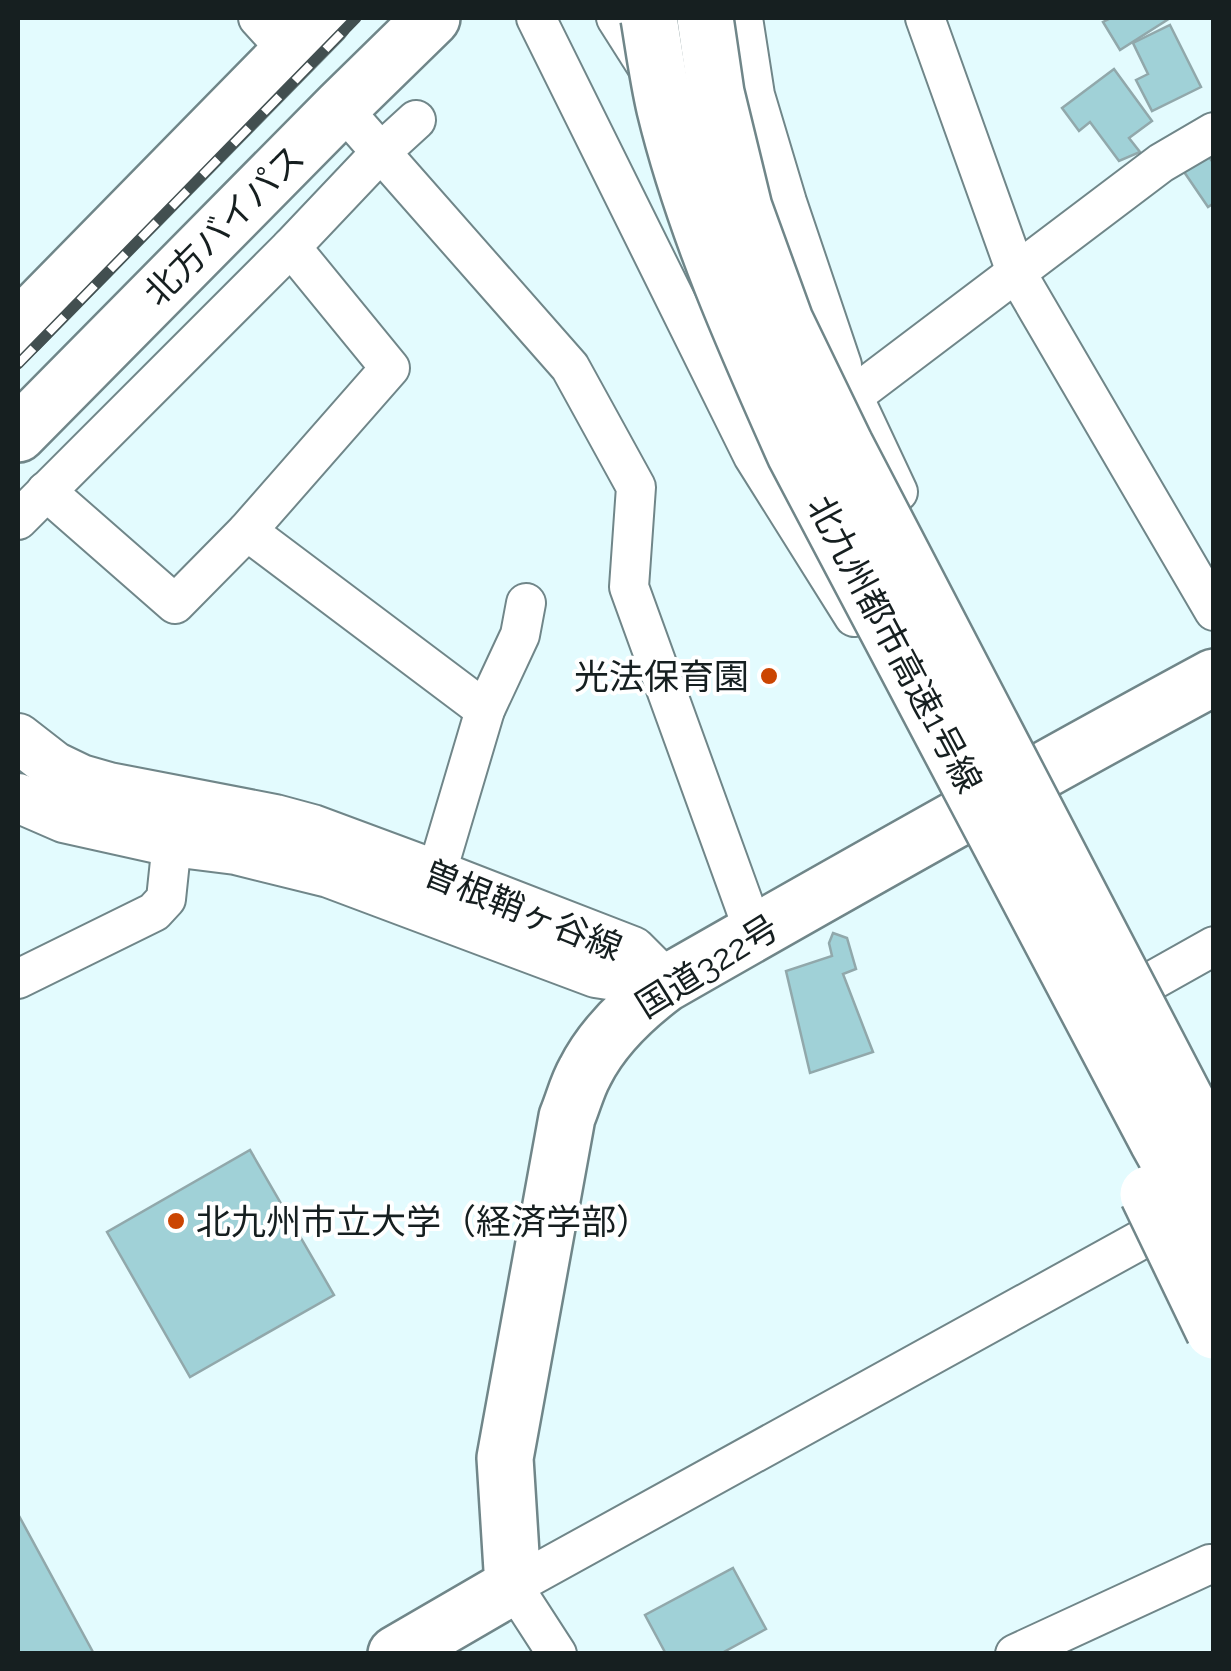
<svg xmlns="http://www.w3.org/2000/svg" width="1231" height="1671" font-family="Raleway,'Noto Sans JP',sans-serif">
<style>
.building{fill:#a0d1d7;stroke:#91a8ab;stroke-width:2.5}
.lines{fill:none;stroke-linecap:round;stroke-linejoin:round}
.minor-casing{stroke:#708689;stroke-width:42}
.major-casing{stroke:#708689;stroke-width:52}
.highway-casing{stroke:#708689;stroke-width:60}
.minor{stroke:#fff;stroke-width:38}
.major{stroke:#fff;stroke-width:48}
.highway{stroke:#fff;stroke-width:55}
.rail-casing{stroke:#424f50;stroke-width:11}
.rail{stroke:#fff;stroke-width:8;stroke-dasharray:22;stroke-linecap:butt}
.highway-bridge-casing{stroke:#708689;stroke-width:60;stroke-linecap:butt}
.highway-bridge{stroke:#fff;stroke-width:55}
.poi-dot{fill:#cb4502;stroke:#fff;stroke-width:4}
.labels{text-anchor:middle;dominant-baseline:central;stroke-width:8;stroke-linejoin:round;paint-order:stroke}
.street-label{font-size:35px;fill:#161f20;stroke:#fff}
.poi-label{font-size:35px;fill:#161f20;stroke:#fff;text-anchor:end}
</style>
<rect width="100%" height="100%" fill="#e3fbfe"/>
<g class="building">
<path d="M1111 18H1165L1167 20 1120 50 1103 22Z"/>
<path d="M1170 25 1201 87 1152 111 1136 80 1148 74 1133 43Z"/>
<path d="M1114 69 1152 121 1129 138 1140 152 1119 161 1090 122 1079 131 1062 108Z"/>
<path d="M1202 147 1214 164V203L1208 207 1178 163Z"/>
<path d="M833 933 847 938 856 969 843 974 873 1052 810 1073 786 971 832 956 829 943Z"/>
<path d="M250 1150 334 1295 190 1377 107 1232Z"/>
<path d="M18 1514 94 1654H18Z"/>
<path d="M733 1568 766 1629 720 1654H666L645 1615Z"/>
</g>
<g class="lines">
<defs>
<g id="minor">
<path d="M258 18 290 53"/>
<path d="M536 18 753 456 854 617"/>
<path d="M616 18 649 70"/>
<path d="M743 18 755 95 787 202 842 365"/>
<path d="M925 18 1016 272 1214 611"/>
<path d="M341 107 570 367 636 487 629 587 754 932"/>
<path d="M291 247 390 368 247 531 485 710"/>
<path d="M819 342 853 396 898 492"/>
<path d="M832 408 853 396 1161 163 1214 132"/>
<path d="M46 491 175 604 247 531"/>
<path d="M18 520 291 247 381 152 416 120"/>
<path d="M436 875 485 710 520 635 526 603"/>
<path d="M18 979 154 912 166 899 172 842"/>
<path d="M1141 987 1214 946"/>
<path d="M557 1654 513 1586 1184 1216"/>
<path d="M1015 1654 1210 1564"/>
</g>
<g id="major">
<path d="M18 738 54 766 81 779 109 787 275 819 312 829 436 875 632 951 665 984"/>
<path d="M18 798 64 818 172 842 236 850 329 873 596 973 661 983"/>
</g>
<g id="highway">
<path d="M18 329 323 18"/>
<path d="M18 434 341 107 432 18"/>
<path d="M396 1654 513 1586 505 1458 567 1117C573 1103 577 1086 585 1072 603 1036 633 1008 665 984 847 880 1029 777 1214 677"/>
</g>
</defs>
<use href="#minor" class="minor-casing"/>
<use href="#major" class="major-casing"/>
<use href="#highway" class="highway-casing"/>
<use href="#minor" class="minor"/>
<use href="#major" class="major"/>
<use href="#highway" class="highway"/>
<defs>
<path id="rail" d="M18 364 356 18"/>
</defs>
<use href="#rail" class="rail-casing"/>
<use href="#rail" class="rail"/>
<defs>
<g id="highway-bridge">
<path d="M649 18C654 48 658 79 665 109 694 228 745 342 795 454L1157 1140 1214 1242"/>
<path d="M705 18 716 93 744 208 785 321 845 445 1214 1154"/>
<path d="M1148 1194 1214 1331"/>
</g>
</defs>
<use href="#highway-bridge" class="highway-bridge-casing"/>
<use href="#highway-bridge" class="highway-bridge"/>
</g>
<g class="poi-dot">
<circle cx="769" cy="676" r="10"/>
<circle cx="176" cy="1221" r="10"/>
</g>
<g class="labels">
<g class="street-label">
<text transform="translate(224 225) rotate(-45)">北方バイパス</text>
<text transform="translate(895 644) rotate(62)">北九州都市高速1号線</text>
<text transform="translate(523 910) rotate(22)">曽根鞘ヶ谷線</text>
<text transform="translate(707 966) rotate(-32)">国道322号</text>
</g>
<g class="poi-label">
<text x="749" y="676">光法保育園</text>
<text x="196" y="1221" text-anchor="start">北九州市立大学（経済学部）</text>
</g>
</g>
<rect width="1231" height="1671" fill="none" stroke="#161f20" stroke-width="40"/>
</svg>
